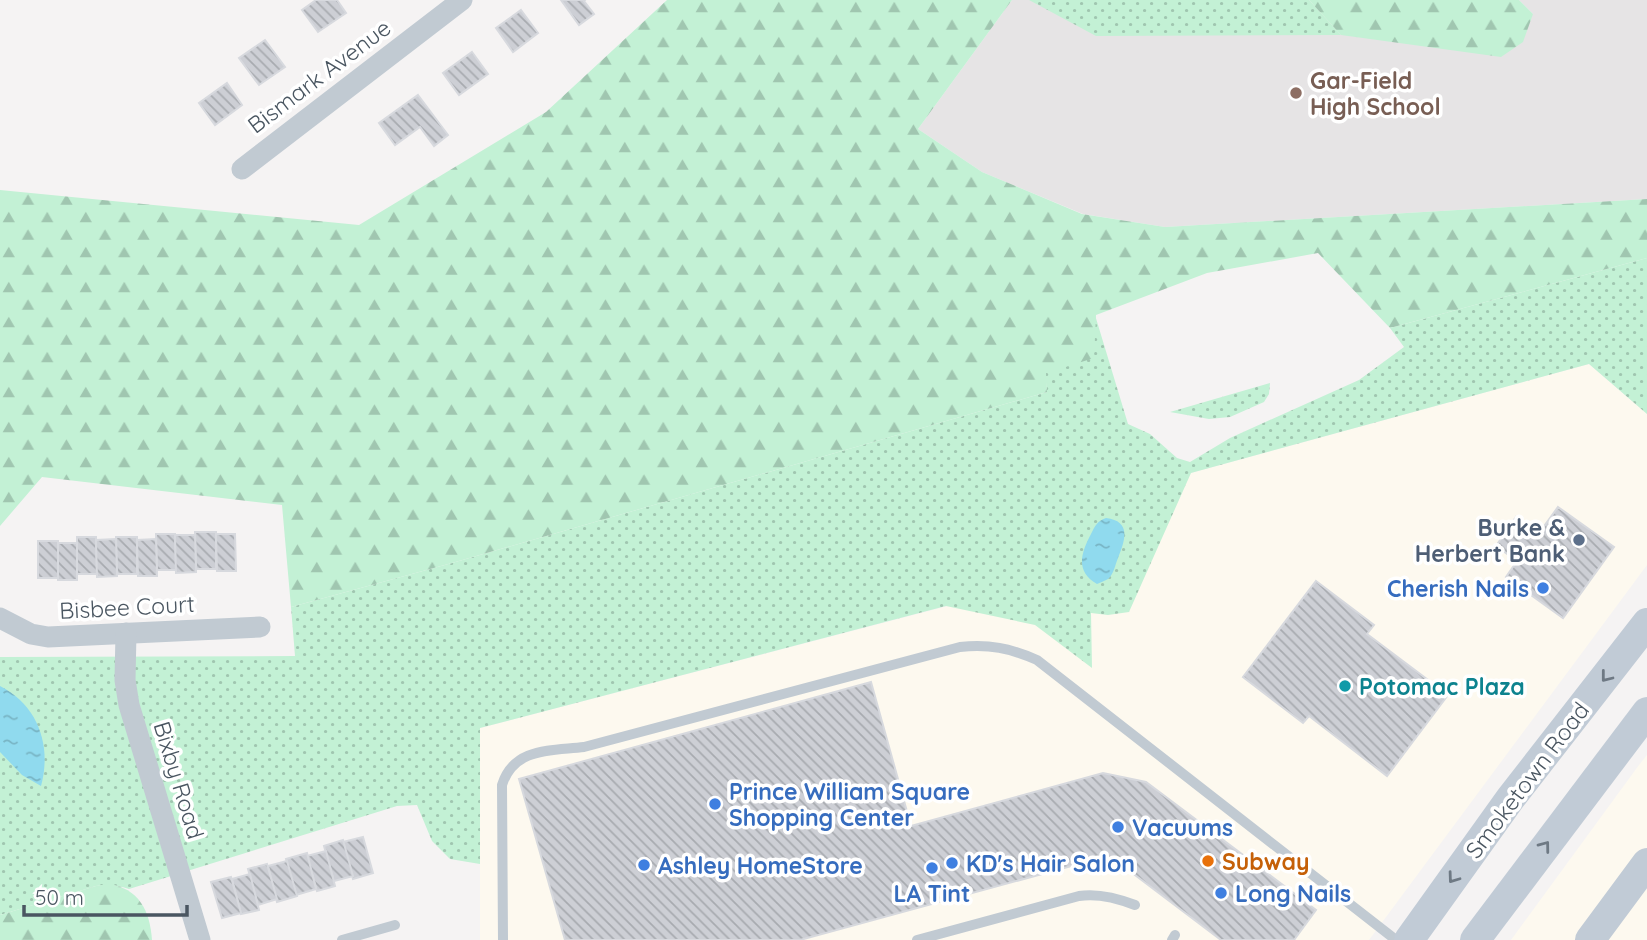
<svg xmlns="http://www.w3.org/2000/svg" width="1647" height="940" font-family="Quicksand,sans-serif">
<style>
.commercial{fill:#fdf9ef}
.education{fill:#e6e4e5}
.grass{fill:url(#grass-dots)}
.forest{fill:url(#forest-firs)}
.water{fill:url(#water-ripples)}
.building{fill:url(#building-back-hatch);stroke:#d7d9de;stroke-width:2}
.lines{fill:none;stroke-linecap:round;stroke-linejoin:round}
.lane{stroke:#c1cad2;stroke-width:10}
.street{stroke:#c1cad2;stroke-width:21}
.secondary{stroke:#c1cbd6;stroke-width:30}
.oneway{stroke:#6e7984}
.education-dot{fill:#8d6e63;stroke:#fff;stroke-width:2.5}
.service-dot{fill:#5c6f8a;stroke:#fff;stroke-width:2.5}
.shop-dot{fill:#3f7fe0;stroke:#fff;stroke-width:2.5}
.culture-dot{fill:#0f9aa8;stroke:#fff;stroke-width:2.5}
.food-dot{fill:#e8710a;stroke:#fff;stroke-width:2.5}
.labels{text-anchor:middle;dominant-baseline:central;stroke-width:7;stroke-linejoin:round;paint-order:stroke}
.street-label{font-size:23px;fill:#4a5661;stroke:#fff}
.education-label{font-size:23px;font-weight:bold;fill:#785e54;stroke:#fff;text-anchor:start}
.service-label{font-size:23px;font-weight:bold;fill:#4e5e75;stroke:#fff;text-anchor:end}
.shop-label{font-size:23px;font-weight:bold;fill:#366cbe;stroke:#fff;text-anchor:start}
.culture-label{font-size:23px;font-weight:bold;fill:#0d838f;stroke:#fff;text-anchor:start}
.food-label{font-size:23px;font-weight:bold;fill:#c56008;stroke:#fff;text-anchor:start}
</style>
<defs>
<pattern id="grass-dots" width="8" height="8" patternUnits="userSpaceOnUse" patternTransform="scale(1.75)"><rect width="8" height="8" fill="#c3f1d5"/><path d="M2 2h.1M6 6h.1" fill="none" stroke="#a0c6b0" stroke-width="1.8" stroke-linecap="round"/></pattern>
<pattern id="forest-firs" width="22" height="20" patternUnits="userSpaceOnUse" patternTransform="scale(1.75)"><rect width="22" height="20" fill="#c3f1d5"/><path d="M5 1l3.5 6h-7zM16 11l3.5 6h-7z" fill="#a0c6b0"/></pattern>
<pattern id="water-ripples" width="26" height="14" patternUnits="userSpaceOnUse" patternTransform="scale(1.75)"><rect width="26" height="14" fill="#90daee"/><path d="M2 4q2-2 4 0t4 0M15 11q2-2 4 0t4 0" fill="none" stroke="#78b4c4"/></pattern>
<pattern id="building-back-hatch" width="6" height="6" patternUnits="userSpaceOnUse" patternTransform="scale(1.75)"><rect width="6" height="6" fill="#cdcfd5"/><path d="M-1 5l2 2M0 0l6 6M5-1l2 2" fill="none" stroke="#a8abb0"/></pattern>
</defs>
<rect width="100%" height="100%" fill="#f5f3f3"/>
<g class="commercial">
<path d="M1589 364 1647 414V565L1369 940H480V728L994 594 997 526Z"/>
<path d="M1647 755V940H1511L1639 765Z"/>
</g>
<path class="education" d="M1012 0H1309L1341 35 1533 14 1519 0H1647V199L1165 227 1083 214 982 172 918 129Z"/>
<g class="grass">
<path d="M1029 0H1309L1341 35 1096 36Z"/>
<path d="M1647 258V414L1589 364 1191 473 1129 612 1108 615 1091 613 1092 668 1035 625 946 606 480 728V864L450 859 432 841 417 805 397 806 129 889C117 885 108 884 96 886L0 915V657L295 656 291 607 452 563 1047 392 1045 373 1095 315 1128 424 1150 434 1177 458 1190 462 1230 438 1359 380 1404 347 1390 328Z"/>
<path d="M1270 383 1269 394 1264 402 1230 417 1209 419 1170 412Z"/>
</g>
<g class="forest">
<path d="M667 0H1012L918 129 982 172 1082 214 1165 227 1647 199V258L1390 328 1318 253 1207 273 1096 315 1094 358 1046 373 1047 392 452 563 291 607 282 505 42 477 0 526V190L359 225 546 112Z"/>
<path d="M1309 0H1519L1533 14 1523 42 1501 57 1341 35Z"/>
<path d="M108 884C139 888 150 911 152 940H0V915L96 886Z"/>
</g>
<g class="water">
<path d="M1106 518C1132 521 1125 541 1118 558 1115 565 1114 574 1108 579 1105 581 1101 582 1097 584 1075 571 1081 553 1091 534 1095 526 1097 521 1106 518Z"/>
<path d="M0 686C38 705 52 746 41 786L22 775 0 752Z"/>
</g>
<g class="building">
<path d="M316 0H337L346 13 318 32 302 10Z"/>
<path d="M561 0H585L584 1 594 14 579 25Z"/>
<path d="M521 10 538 33 513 52 496 28Z"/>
<path d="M265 40 285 67 259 85 239 58Z"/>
<path d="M472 52 488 74 459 95 443 73Z"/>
<path d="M227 83 242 105 215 125 199 103Z"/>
<path d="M418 95 448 135 434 146 420 127 395 145 379 123Z"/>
<path d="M1558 507 1614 547 1563 618 1506 577 1517 561 1496 546 1516 517 1539 533Z"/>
<path d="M195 532H216V569H196Z"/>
<path d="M156 534H175L176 570H157Z"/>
<path d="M216 534H235L236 571H217Z"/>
<path d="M175 535H195L196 572 176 573Z"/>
<path d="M77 537H96L97 574H77Z"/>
<path d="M116 537H137V574H117Z"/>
<path d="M116 539 117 576 97 577 96 540Z"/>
<path d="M156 539 157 576H138L137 540Z"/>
<rect x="38" y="541" width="20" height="37"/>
<rect x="58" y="543" width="19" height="37"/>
<path d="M1316 581 1374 625 1367 634 1448 695 1387 776 1309 716 1303 723 1243 677Z"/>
<path d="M871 682 911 826 1103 773 1146 782 1316 910 1294 940H1221L1119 863 1097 859 800 940H565L519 779Z"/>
<path d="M363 837 373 873 353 879 343 842Z"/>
<path d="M343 840 353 876 334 881 324 846Z"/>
<path d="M326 851 335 886 317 891 307 856Z"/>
<path d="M307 853 316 889 296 895 286 859Z"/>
<path d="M287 861 297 896 277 902 268 866Z"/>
<path d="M267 864 277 899 258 905 248 869Z"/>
<path d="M250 874 259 910 241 914 232 879Z"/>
<path d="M231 877 241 913 222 918 211 882Z"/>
</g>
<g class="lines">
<g class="lane">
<path d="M342 940 395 925"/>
<path d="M503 940 502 785C514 747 551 751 584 747L960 647C989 644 1010 648 1037 660L1396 940"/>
<path d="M917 940 1079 896C1098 893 1117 898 1135 905"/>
<path d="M1172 940 1175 935"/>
</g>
<g class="street">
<path d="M242 169 462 0"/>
<path d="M0 618 31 634 48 637 260 627"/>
<path d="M126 633 125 680 129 705 200 940"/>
</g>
<g class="secondary">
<path d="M1409 940 1510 799 1647 623"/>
<path d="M1475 940 1647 712"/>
<path d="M1590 940 1647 863"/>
</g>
</g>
<defs><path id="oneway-chevron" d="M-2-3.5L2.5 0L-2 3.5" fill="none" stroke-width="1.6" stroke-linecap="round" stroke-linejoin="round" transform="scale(1.75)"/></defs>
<g class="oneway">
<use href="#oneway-chevron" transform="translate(1606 677) rotate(128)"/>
<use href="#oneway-chevron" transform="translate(1545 846) rotate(-53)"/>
<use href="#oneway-chevron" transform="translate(1453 878) rotate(126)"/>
</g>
<circle class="education-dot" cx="1296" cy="93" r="7"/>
<circle class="service-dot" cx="1579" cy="540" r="7"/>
<g class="shop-dot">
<circle cx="1543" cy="588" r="7"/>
<circle cx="715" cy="804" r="7"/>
<circle cx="1118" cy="827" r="7"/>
<circle cx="952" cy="863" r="7"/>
<circle cx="644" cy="865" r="7"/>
<circle cx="932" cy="868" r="7"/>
<circle cx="1221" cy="893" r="7"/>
</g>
<circle class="culture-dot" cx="1345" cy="686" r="7"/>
<circle class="food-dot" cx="1208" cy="861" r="7"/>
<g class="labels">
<g class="street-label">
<text transform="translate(319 76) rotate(-37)">Bismark Avenue</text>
<text transform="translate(127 607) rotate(-3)">Bisbee Court</text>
<text transform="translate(179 780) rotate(73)">Bixby Road</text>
<text transform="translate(1527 780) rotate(-53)">Smoketown Road</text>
</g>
<g class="education-label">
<text x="1310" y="80">Gar-Field<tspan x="1310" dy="26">High School</tspan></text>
</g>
<g class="service-label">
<text x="1565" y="527">Burke &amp;<tspan x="1565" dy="26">Herbert Bank</tspan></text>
</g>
<g class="shop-label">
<text x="1529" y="588" text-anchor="end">Cherish Nails</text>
<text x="729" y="791">Prince William Square<tspan x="729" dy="26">Shopping Center</tspan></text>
<text x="1132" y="827">Vacuums</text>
<text x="966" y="863">KD's Hair Salon</text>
<text x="658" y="865">Ashley HomeStore</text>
<text x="932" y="893" text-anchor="middle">LA Tint</text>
<text x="1235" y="893">Long Nails</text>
</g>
<g class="culture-label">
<text x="1359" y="686">Potomac Plaza</text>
</g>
<g class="food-label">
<text x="1222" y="861">Subway</text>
</g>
</g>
<path d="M24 905v10h163v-10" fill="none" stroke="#4a5661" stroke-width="3.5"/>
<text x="35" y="905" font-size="21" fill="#4a5661" stroke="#ffffff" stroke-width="5" paint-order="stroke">50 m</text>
</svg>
